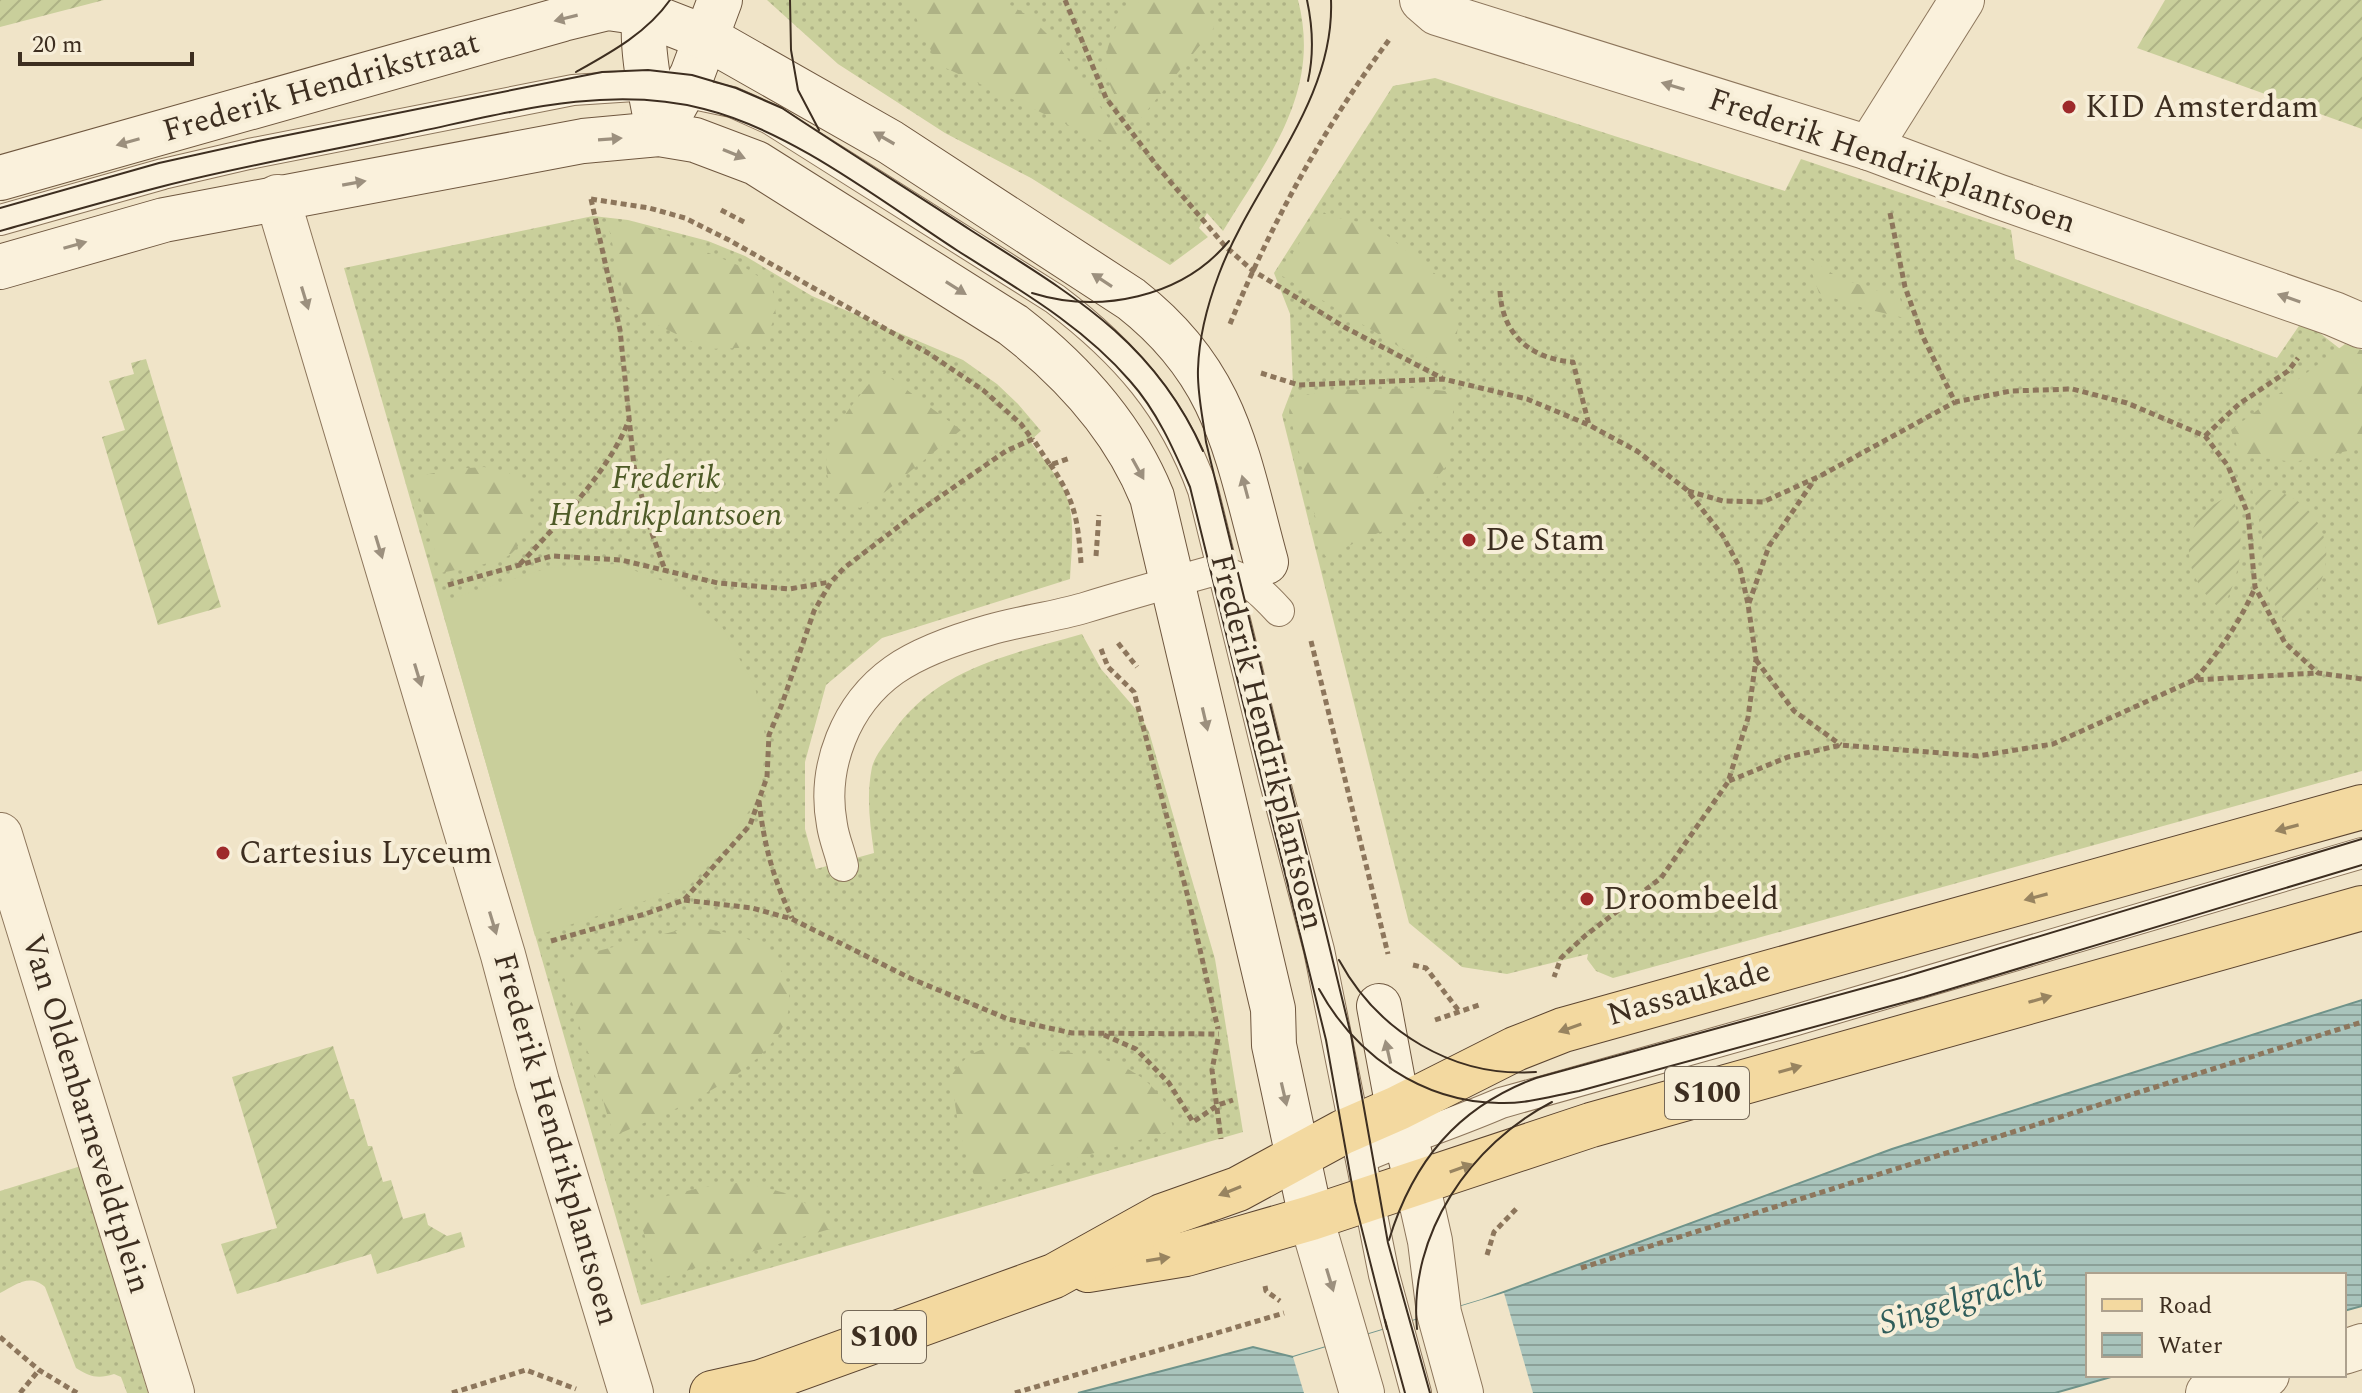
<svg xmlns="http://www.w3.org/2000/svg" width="2362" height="1393" font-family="Spectral,serif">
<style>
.grass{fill:url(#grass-dots)}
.forest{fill:url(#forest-firs)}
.garden{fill:url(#garden-furrows)}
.pitch{fill:#c9cf9b}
.water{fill:url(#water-rules);stroke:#6f938a;stroke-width:2}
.pier{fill:#f0e4c8}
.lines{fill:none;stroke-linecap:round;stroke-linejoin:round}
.lane-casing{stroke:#8d765c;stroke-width:32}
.street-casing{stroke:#8d765c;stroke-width:46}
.secondary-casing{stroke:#6f573f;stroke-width:46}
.primary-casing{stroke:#5b4430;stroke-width:46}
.path{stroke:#8d765c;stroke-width:5;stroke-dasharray:6 4;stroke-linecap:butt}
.lane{stroke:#faf1dc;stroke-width:30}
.street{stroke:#faf1dc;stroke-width:44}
.secondary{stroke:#faf1dc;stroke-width:44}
.primary{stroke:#f3d9a0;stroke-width:44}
.tram{stroke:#3d2e20;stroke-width:2}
.oneway{fill:#9c907e}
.oneway2{fill:#988460}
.poi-dot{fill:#9e2a2b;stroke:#f7eed8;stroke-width:3}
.labels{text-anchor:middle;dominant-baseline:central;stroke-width:8;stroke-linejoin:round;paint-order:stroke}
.shield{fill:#f7eed8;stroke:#756857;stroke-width:2}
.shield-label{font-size:30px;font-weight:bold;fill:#3d2e20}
.street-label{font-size:32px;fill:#3d2e20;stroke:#f7eed8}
.poi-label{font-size:32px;fill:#3d2e20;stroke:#f7eed8;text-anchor:start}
.park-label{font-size:32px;font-style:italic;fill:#4d5a26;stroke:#f7eed8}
.water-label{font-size:34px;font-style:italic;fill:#2f5d5a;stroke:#f7eed8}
</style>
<defs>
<pattern id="grass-dots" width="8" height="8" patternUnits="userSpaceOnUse" patternTransform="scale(2)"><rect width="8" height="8" fill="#c9cf9b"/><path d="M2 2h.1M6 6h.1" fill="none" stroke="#aeb285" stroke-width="1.8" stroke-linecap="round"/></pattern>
<pattern id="forest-firs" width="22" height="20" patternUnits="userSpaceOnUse" patternTransform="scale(2)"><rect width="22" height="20" fill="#c9cf9b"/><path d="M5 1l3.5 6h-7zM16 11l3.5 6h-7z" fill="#aeb285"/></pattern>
<pattern id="garden-furrows" width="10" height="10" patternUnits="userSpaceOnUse" patternTransform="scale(2)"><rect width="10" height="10" fill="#c9cf9b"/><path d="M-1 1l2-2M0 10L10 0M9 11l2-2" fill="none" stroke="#aeb285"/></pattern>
<pattern id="water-rules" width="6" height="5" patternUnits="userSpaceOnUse" patternTransform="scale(2)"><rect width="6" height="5" fill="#a9c4bc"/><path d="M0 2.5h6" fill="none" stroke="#8ba098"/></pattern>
</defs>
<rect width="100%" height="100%" fill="#f0e4c8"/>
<g class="grass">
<path d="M767 0H1298C1322 92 1268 157 1223 231L1207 213 1199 228 1208 237 1170 265 1031 178 945 133 838 64Z"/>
<path d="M1435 78 1785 191 1801 159 2011 230 2015 259 2277 358 2303 320 2362 366V771L1613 978 1596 971 1587 959 1588 954 1507 974 1462 967 1409 923 1282 415 1293 386 1290 314 1274 273 1393 86Z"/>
<path d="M593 216 628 220 708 241 745 256 812 296 963 360 997 384 1018 404 1041 431 1030 441C1043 460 1064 481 1069 504 1075 528 1071 555 1070 579L882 638 826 685 805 762V829L816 869 874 853C870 824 866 797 872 767 875 756 884 745 891 735 935 668 1010 655 1082 634L1101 669 1139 713 1149 732 1215 959 1243 1132 641 1305 344 268Z"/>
<path d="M81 1166 148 1393H127L121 1377 114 1374C98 1379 90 1377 76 1368L45 1287C29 1273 16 1285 0 1293V1191Z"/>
</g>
<g class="forest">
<path d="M908 0H1002L1030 17 1059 46 1091 95 1124 138 1117 148 937 64Z"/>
<path d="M1142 0H1207L1214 28 1137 123C1107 93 1096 65 1116 27 1122 15 1131 6 1142 0Z"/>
<path d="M1321 210 1329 216 1374 225 1443 280 1458 323 1454 368 1403 349 1279 274Z"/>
<path d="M608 224 642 225 747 269 772 285 776 315 764 342 738 348 707 349 643 318 626 306Z"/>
<path d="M1806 256 1839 278 1900 298 1905 318 1866 309 1819 293Z"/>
<path d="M2345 344 2362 350V448L2294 462 2240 455 2231 430Z"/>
<path d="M880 370 961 430 885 492 860 508C845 504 834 496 829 480 815 440 857 401 880 370Z"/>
<path d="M1416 388 1455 392 1448 464 1399 524 1325 556 1289 412 1292 397 1343 390Z"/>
<path d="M484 467C498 470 513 472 523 483 537 500 526 546 508 556 495 564 457 569 441 573L414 477 454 469Z"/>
<path d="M695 926C738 936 766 935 785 979 817 1057 666 1113 614 1136L559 961Z"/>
<path d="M1020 1047C1071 1053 1131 1053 1163 1100 1168 1108 1171 1121 1174 1130L980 1186C961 1154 956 1112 951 1076 974 1044 984 1049 1020 1047Z"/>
<path d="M737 1183C785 1190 800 1195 837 1227L658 1279 635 1204 703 1187Z"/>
</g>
<g class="garden">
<path d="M0 0H104L0 27Z"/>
<path d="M2165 0H2362V129L2137 48Z"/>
<path d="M146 359 221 607 158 625 102 437 125 430 109 381 134 374 131 363Z"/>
<path d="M2252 489C2259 490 2270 489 2277 491 2329 508 2343 567 2304 606 2298 612 2290 616 2284 621L2270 596 2263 571 2262 533Z"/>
<path d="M2232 494C2246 539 2243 568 2222 610 2195 589 2178 554 2197 521 2204 508 2220 501 2232 494Z"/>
<path d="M333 1046 350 1099H354L368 1146H372L383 1182 391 1180 403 1219 425 1213 428 1225 447 1236 461 1232 465 1247 377 1274 371 1254 237 1294 221 1244 277 1228 232 1077Z"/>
</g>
<path class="pitch" d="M616 564 675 585 722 627 755 687 767 745 757 799 722 851 688 887 535 936 440 602 548 568Z"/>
<path class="water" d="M2362 1000V1306L2344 1311V1275H2088V1375H2118L2055 1393H1078L1253 1347 1293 1357 1482 1300 1892 1149Z"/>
<path class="pier" d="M1504 1293 1533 1393H1304L1293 1357Z"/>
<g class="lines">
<defs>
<g id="lane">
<path d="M0 220 163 174 249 154 573 90 650 85 732 102 770 119 1055 299C1125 352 1173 407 1203 490L1274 779 1319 950 1384 1275 1416 1393"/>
<path d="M843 866C840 852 834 839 832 825 821 767 846 704 894 670 921 651 957 639 989 630 1020 621 1053 617 1084 608 1126 595 1169 583 1212 571 1241 572 1260 590 1279 611"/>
<path d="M1361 1158C1407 1138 1455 1123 1501 1103L1796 1020 2362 853"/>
</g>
<g id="street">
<path d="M1422 0 1437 13 1869 148 1997 196 2334 314 2362 326"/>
<path d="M1869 148 1962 0"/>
<path d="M277 197 503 955 537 1082 631 1393"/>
<path d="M0 835 172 1393"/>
<path d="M1417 1183 1430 1241 1439 1313 1461 1393"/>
<path d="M1311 1218 1362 1393"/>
<path d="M2344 1352 2362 1346"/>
<path d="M2208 1393 2267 1375"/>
</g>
<g id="secondary">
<path d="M648 0C636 31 652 101 659 134"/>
<path d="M659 134 692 75 720 0"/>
<path d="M0 178 563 19 608 8 643 13 707 38 890 142 1131 299C1227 374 1236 452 1266 562"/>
<path d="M0 267 164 220 583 141 659 134 695 140 756 163 1013 325C1071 370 1124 428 1152 497L1273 1009 1274 1045 1311 1218"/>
<path d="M1379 1006 1398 1108 1417 1183"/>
</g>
<g id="primary">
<path d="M1088 1270 1186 1254 1228 1242 1311 1218 1591 1125 2362 908"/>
<path d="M712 1393 761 1382 1054 1276 1162 1216 1238 1189 1343 1132 1398 1108 1515 1049 1563 1030 2362 807"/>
</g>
</defs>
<use href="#lane" class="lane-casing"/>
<use href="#street" class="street-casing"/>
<use href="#secondary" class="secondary-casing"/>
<use href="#primary" class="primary-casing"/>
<g class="path">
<path d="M1065 0 1106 98 1157 166 1225 246 1252 270 1346 328 1442 378"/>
<path d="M591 199 649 208 685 218 729 240 928 353 983 390 1021 424 1033 440"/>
<path d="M591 199 620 330 634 466 649 525 665 570"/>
<path d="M721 210 744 222"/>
<path d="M1890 213 1905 287 1923 337 1955 402 2011 391 2072 389 2127 403 2205 436 2228 466 2248 514 2255 587 2285 643 2318 673 2362 679"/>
<path d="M1500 291C1502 335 1531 359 1573 362L1589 425"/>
<path d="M1230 324C1271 224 1324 127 1389 40"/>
<path d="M1261 373 1299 385 1443 379 1527 399 1589 425 1637 451 1687 490 1723 536 1740 568 1748 604 1756 659 1748 718 1728 782 1661 878 1586 935 1561 958 1554 977"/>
<path d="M2205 436 2239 404 2288 371 2298 358"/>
<path d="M1050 464C1075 500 1078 520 1081 563"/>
<path d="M1688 491 1723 501 1763 502 1822 475 1955 402"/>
<path d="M1096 556 1099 515"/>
<path d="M520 564C558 524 609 471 629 420"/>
<path d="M448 585 552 556 621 560 718 583 789 589 830 582"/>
<path d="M1749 603 1769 546 1815 479"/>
<path d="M1311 641 1388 954"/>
<path d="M1118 643 1137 667"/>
<path d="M1101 649 1108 667 1134 692 1189 901 1218 1029"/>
<path d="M1756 660 1794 711 1841 745"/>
<path d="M2195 679C2220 651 2239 623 2255 588"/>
<path d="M1729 781 1788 757 1841 745 1978 756 2053 744 2194 680 2317 673"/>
<path d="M759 801C764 845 773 878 792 918"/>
<path d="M684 900 752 908 792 919 912 979 1008 1019 1072 1033 1219 1034"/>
<path d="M551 941 645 914 684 900 750 825 767 777 769 735 782 704 814 611 831 582 844 568 915 514 1006 451 1033 439 1050 465 1070 458"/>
<path d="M1413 965 1426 968 1459 1011"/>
<path d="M1435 1020 1479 1005"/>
<path d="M1104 1035 1136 1049 1169 1083 1193 1122 1218 1105 1233 1100"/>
<path d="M1218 1039 1212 1070 1221 1139"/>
<path d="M1487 1255 1494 1232 1517 1208"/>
<path d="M1581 1268 2362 1022"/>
<path d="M1265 1286 1266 1291 1280 1301"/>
<path d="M0 1337 39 1370 77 1393"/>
<path d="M20 1393 39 1370"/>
<path d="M452 1393 526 1370 576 1389"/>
<path d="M1015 1393 1284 1313"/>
</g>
<use href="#lane" class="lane"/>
<use href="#street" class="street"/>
<use href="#secondary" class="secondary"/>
<use href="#primary" class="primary"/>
<g class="tram">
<path d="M790 0 791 50 798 90 819 130"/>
<path d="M1307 0C1313 28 1314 54 1308 81"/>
<path d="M1331 0C1335 102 1253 183 1219 274 1208 303 1199 337 1198 369 1197 393 1203 418 1206 442L1351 1035 1388 1243 1430 1393"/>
<path d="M576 72C610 53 647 33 670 0"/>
<path d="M0 208 159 163 258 141 602 72 648 70 692 75 736 88 782 108C845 150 909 190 972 231 1069 293 1154 340 1203 451"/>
<path d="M0 231C55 216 109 200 164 186 242 166 323 152 403 135 500 115 604 83 704 109 792 131 881 201 958 251 1018 289 1083 326 1130 381 1157 411 1174 450 1190 487L1326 1040 1355 1202 1387 1329"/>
<path d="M1032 293C1099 314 1182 298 1229 241"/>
<path d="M1339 960C1378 1032 1454 1078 1536 1072"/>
<path d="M1319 989C1355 1055 1422 1102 1499 1103 1527 1104 1552 1096 1579 1091L1924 997 2362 865"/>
<path d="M1389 1240C1413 1161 1458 1107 1536 1078L1904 977 2362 839"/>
<path d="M1385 1320 1405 1393"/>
<path d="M1417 1329C1408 1234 1471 1144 1552 1102"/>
</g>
</g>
<defs><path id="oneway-solid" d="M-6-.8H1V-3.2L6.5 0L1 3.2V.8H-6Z" transform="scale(2)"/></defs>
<g class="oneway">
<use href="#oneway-solid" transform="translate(566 18) rotate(166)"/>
<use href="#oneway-solid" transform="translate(1673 86) rotate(-163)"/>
<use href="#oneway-solid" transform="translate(884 138) rotate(-150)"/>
<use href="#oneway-solid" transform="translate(610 139) rotate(-4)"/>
<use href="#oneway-solid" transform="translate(128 142) rotate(164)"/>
<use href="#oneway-solid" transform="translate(734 154) rotate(22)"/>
<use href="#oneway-solid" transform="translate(354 183) rotate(-10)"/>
<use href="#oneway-solid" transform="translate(75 245) rotate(-16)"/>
<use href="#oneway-solid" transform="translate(1102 280) rotate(-147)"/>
<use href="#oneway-solid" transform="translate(956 288) rotate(32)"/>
<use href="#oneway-solid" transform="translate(305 298) rotate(73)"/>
<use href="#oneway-solid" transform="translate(2289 298) rotate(-161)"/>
<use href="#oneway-solid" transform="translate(1138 469) rotate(61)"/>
<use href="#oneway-solid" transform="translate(1245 487) rotate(-105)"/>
<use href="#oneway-solid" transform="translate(379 547) rotate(73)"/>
<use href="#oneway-solid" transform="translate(418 675) rotate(73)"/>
<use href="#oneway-solid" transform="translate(1205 719) rotate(77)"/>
<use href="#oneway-solid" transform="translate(493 923) rotate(73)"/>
<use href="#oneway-solid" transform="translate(1388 1052) rotate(-103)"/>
<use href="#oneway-solid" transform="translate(1284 1094) rotate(77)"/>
<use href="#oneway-solid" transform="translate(1330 1280) rotate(73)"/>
</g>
<g class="oneway2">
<use href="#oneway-solid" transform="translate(2287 828) rotate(165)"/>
<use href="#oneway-solid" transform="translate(2036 897) rotate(165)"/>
<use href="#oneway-solid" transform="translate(2040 999) rotate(-16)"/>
<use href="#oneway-solid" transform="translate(1570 1028) rotate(161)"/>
<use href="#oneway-solid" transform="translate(1790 1069) rotate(-16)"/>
<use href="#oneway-solid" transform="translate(1461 1168) rotate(-19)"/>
<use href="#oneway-solid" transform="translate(1230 1191) rotate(158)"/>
<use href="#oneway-solid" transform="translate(1158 1259) rotate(-9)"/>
</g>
<g class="poi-dot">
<circle cx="2069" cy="107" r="8"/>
<circle cx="1469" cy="540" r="8"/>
<circle cx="223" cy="853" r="8"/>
<circle cx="1587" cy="899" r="8"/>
</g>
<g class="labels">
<g class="shield">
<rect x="1665" y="1067" width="84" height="52" rx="6"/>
<rect x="842" y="1311" width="84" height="52" rx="6"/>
</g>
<g class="shield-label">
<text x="1707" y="1093">S100</text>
<text x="884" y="1337">S100</text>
</g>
<g class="street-label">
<text transform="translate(321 87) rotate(-16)">Frederik Hendrikstraat</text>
<text transform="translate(1892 161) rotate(19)">Frederik Hendrikplantsoen</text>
<text transform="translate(1267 742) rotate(76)">Frederik Hendrikplantsoen</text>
<text transform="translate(1689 993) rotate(-16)">Nassaukade</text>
<text transform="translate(86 1114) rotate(73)">Van Oldenbarneveldtplein</text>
<text transform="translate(556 1139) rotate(74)">Frederik Hendrikplantsoen</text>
</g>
<g class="poi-label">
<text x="2085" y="107">KID Amsterdam</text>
<text x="1485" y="540">De Stam</text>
<text x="239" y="853">Cartesius Lyceum</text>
<text x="1603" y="899">Droombeeld</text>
</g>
<g class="park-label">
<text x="666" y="478">Frederik<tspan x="666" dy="37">Hendrikplantsoen</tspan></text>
</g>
<g class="water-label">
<text transform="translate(1961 1300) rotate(-17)">Singelgracht</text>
</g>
</g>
<rect x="2086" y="1273" width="260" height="104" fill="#f7eed8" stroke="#ada18e" stroke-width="2"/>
<rect x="2102" y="1299" width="40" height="12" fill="#f3d9a0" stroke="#ada18e" stroke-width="2"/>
<text x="2158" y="1313" font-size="24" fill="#3d2e20">Road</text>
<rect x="2102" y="1333" width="40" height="24" fill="url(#water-rules)" stroke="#ada18e" stroke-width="2"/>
<text x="2158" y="1353" font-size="24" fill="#3d2e20">Water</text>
<path d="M20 52v12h172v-12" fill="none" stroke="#3d2e20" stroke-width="4"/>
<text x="32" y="52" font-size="24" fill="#3d2e20" stroke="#f7eed8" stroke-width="6" paint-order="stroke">20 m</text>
</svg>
